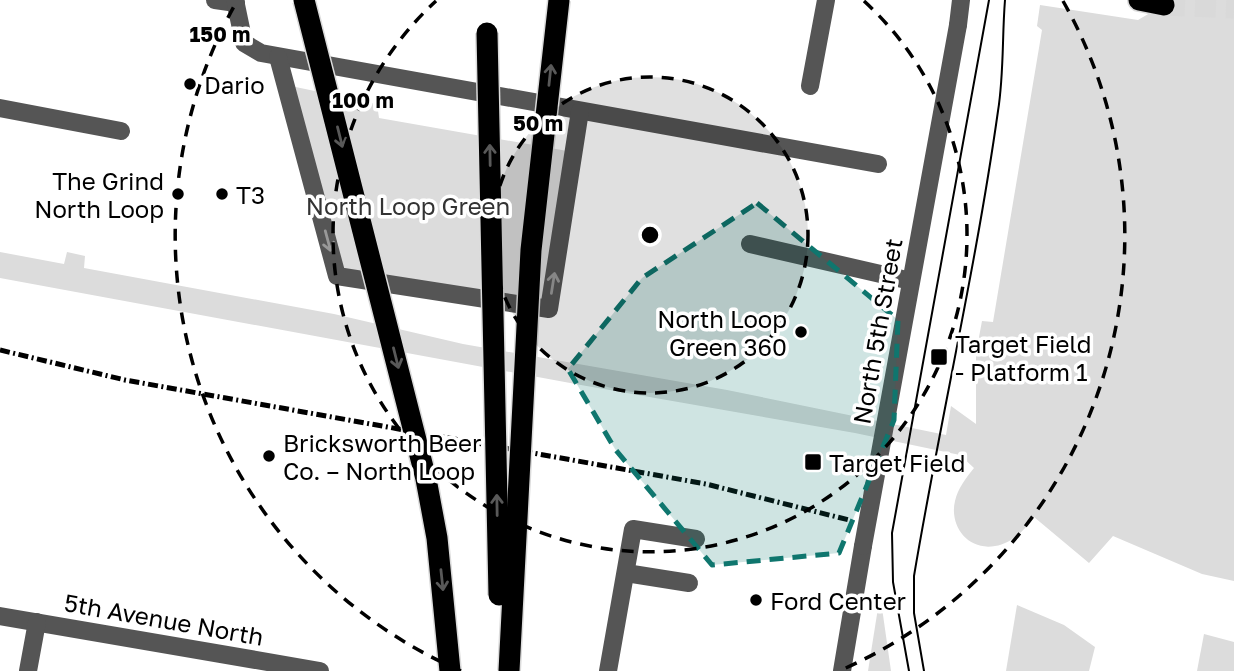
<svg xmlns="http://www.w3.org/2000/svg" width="1234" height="671" font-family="'Golos Text',sans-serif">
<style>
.green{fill:#dcdcdc}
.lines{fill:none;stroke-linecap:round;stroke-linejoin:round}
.highway-tunnel{stroke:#d9d9d9;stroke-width:21;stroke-dasharray:21 10;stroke-linecap:butt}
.highway-casing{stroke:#dbdbdb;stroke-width:24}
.minor{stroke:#555;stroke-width:18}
.highway{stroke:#000;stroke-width:21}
.tram{stroke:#000;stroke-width:2}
.rail{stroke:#000;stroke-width:5;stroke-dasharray:10 3.5 2 3.5;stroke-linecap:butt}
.highway-bridge-casing{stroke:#dbdbdb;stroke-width:24;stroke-linecap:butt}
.minor-bridge{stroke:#555;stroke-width:18}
.highway-bridge{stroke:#000;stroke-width:21}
.oneway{stroke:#595959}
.oneway2{stroke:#999}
.marked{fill:#0f766e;fill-opacity:0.2;stroke:#0f766e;stroke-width:5;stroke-dasharray:14 9;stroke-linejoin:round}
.ring{fill:none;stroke:#000;stroke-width:3.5;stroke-dasharray:12 9}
.poi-dot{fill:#000;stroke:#fff;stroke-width:2.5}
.labels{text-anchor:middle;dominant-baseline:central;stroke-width:7;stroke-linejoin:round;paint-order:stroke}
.poi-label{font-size:24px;fill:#000;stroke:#fff;text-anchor:start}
.park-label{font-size:24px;fill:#333;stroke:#fff}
.street-label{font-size:24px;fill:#000;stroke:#fff}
.centre{fill:#000;stroke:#fff;stroke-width:3.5}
.ring-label{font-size:21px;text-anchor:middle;font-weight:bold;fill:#000;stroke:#fff;stroke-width:7;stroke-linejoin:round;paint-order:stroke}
</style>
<rect width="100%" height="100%" fill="#fff"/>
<g class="green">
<path d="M1172 0H1234V581L1202 574 1113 536 1089 563 1034 517C1024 531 1012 543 995 546 968 551 949 526 955 501 958 488 966 478 974 468L960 455 855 433 581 385 0 278V252L64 264 67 252 85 256 84 268 334 314 463 344 727 390 946 435 951 406 976 424V353L982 321 993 322 1042 30 1037 26 1040 5 1138 20Z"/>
<path d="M286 85 377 104 379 118 573 152 549 309 337 276Z"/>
<path d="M1017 605 1064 625 1095 647 1089 671H1006Z"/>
<path d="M878 608H882L891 671H868Z"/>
<path d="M1204 634 1234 642V671H1197Z"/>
</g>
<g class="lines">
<path class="highway-tunnel" d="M1164 5 1234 8"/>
<defs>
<path id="highway" d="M1139 0 1164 5"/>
</defs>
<use href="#highway" class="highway-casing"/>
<g class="minor">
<path d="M215 0 236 3"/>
<path d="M235 0 244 43 261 53 878 164"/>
<path d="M958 25 961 0"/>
<path d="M278 57 337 276 549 309 580 111"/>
<path d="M810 86 826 0"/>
<path d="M0 108 121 131"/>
<path d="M750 244 911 281"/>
<path d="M626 573 689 583"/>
<path d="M0 616 320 671"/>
<path d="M28 671 37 622"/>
<path d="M608 671 633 529 696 539"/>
<path d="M842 671 863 546"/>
</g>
<use href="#highway" class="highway"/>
<g class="tram">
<path d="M909 671 893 582 892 533 989 0"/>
<path d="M924 671 914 613V576C940 421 976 267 998 111 1004 74 1002 37 1005 0"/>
</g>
<path class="rail" d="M0 350 125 380 706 484 849 520"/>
<defs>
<g id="highway-bridge">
<path d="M304 0 426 479 437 538 450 671"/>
<path d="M487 33 499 595"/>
<path d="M509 671 531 250 559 0"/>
</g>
</defs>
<use href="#highway-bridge" class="highway-bridge-casing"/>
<path class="minor-bridge" d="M863 546 958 25"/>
<use href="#highway-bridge" class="highway-bridge"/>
</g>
<defs><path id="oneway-shaft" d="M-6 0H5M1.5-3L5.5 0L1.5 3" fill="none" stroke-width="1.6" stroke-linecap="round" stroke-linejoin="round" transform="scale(1.75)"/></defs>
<g class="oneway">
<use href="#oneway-shaft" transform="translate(550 75) rotate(-84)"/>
<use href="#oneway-shaft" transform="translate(340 137) rotate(76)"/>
<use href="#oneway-shaft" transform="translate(490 155) rotate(-91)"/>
<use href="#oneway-shaft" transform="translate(396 358) rotate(76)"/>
<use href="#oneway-shaft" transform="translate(497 505) rotate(-91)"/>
<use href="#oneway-shaft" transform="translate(442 580) rotate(84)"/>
</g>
<g class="oneway2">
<use href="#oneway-shaft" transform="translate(328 241) rotate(75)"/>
<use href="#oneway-shaft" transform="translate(553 283) rotate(-81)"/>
</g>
<path class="marked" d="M757 203 898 320 894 420 839 553 712 565 615 449 568 369 642 278Z"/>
<circle cx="650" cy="235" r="158" fill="#000" fill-opacity=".12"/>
<g class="ring">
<circle cx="650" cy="235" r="158"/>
<path d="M864 1A317 317 0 1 1 436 1"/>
<path d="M461 671A475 475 0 0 1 237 1M1063 1A475 475 0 0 1 839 671"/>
</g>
<g class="poi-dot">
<circle cx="190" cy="84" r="7"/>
<circle cx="178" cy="194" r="7"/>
<circle cx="222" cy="194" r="7"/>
<circle cx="801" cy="332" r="7"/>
<rect x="930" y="348" width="18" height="18" rx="3.5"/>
<circle cx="269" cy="456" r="7"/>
<rect x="804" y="453" width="18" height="18" rx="3.5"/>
<circle cx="756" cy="600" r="7"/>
</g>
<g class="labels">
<g class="poi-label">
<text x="204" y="84">Dario</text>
<text x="164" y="180" text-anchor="end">The Grind<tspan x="164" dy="28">North Loop</tspan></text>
<text x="236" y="194">T3</text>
<text x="787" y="318" text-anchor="end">North Loop<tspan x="787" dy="28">Green 360</tspan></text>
<text x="955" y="343">Target Field<tspan x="955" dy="28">- Platform 1</tspan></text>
<text x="283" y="442">Bricksworth Beer<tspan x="283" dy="28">Co. – North Loop</tspan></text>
<text x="829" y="462">Target Field</text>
<text x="770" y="600">Ford Center</text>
</g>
<g class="park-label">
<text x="408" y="205">North Loop Green</text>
</g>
<g class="street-label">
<text transform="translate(877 331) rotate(-80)">North 5th Street</text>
<text transform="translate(164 619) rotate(10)">5th Avenue North</text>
</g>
</g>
<circle cx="650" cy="235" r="10" class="centre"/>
<g class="ring-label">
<text x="220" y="42">150 m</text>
<text x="363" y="108">100 m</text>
<text x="538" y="131">50 m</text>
</g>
</svg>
